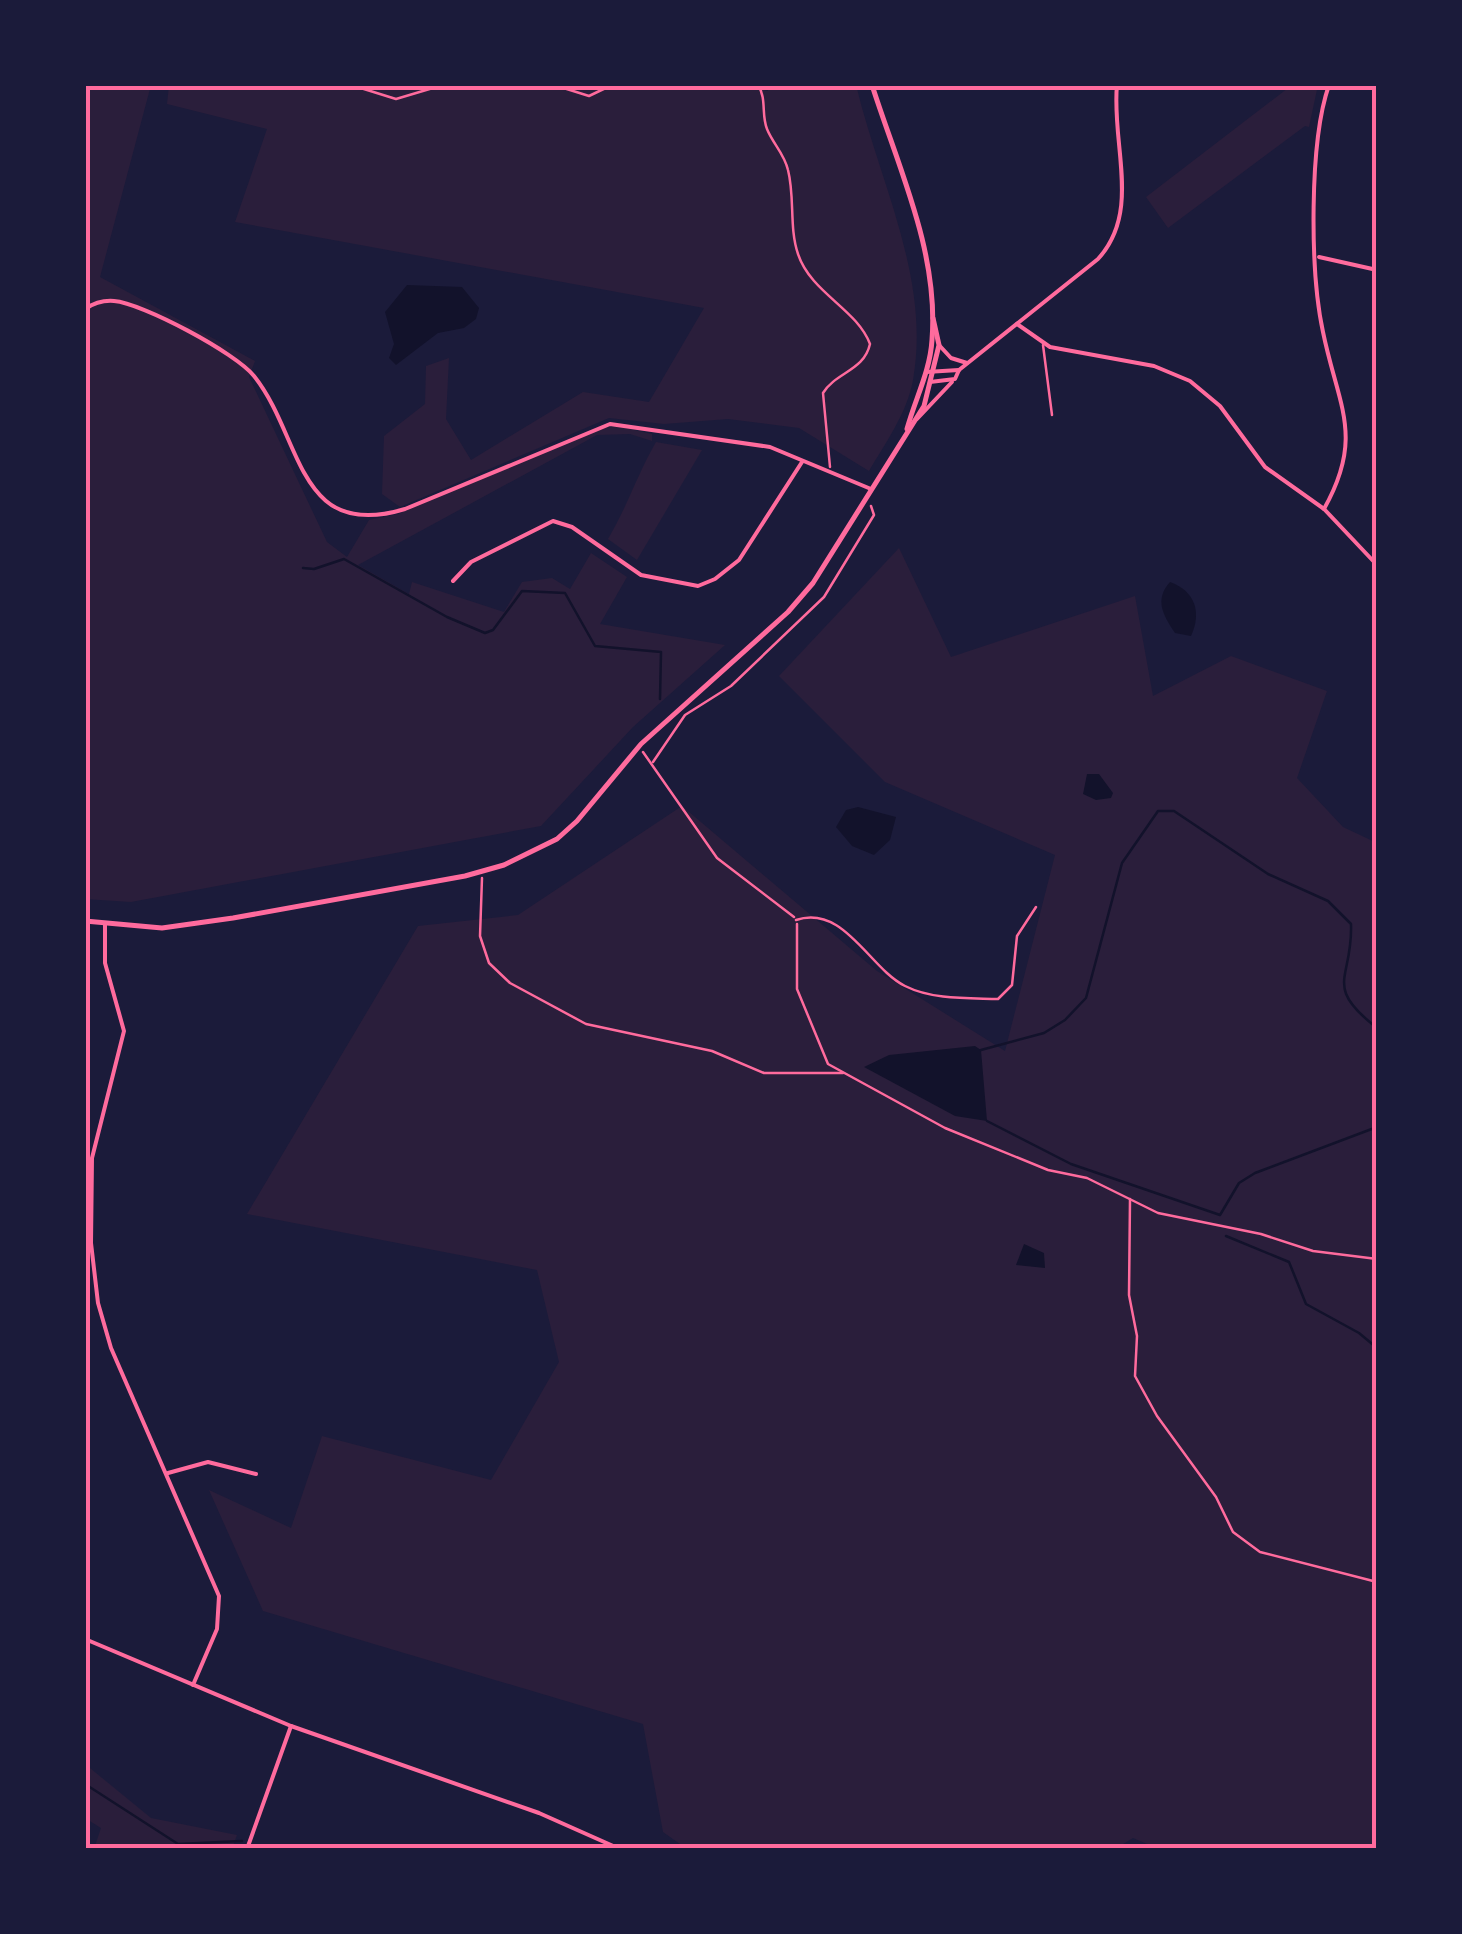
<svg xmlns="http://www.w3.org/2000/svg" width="1462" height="1934" font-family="Commissioner,sans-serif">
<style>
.green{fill:#2a1e3b}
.water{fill:#12122b}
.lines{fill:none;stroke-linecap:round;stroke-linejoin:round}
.stream{stroke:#12122b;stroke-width:2.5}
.path{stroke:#ff6b9d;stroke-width:2.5}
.service{stroke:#ff6b9d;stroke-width:2.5}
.minor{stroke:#ff6b9d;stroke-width:4}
.tertiary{stroke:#ff6b9d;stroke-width:5}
.neatline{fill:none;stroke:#ff6b9d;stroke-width:4}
</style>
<rect width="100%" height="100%" fill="#1b1b3a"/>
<g class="green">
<path d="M85 85H151L100 277 255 361 249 377 327 542 347 557 369 520 398 514 599 429 616 426 652 434V441L630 434 597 435 358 565 409 594 412 582 504 612 522 582 552 578 570 589 591 553 627 577 600 624 725 645 633 727 541 826 131 902 85 899Z"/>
<path d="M169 85H741L768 91V85H856C879 181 931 279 913 380 907 413 886 442 869 471L799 428 728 419 664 424 609 418 400 507 382 494 384 436 425 404 426 366 449 358 446 419 471 460 583 392 649 402 704 308 235 222 267 129 167 104Z"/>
<path d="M1292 85H1318L1309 127 1305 126 1168 228 1146 197Z"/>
<path d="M656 442 702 450 637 560 608 539C628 505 637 475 656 442Z"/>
<path d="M899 548 951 657 1135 596 1153 696 1231 656 1327 691 1297 778 1343 827 1377 843V1849H1159L1133 1838 1115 1849H687L663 1832 643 1724 263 1611 209 1490 291 1528 322 1436 491 1480 559 1362 537 1270 247 1214 418 926 518 915 682 806 877 971 1005 1051 1055 855 885 782 779 676Z"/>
<path d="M85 1764 151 1818 237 1835 232 1849H94L101 1828 85 1818Z"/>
</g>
<g class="water">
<path d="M407 285 462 287 479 308 476 319 464 328 438 333 396 365 389 358 394 344 385 312Z"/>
<path d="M1170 582C1195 591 1202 612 1191 636L1175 633C1163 615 1154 600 1170 582Z"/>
<path d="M1087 774H1099L1113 793 1111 798 1096 800 1083 794Z"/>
<path d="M858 807 896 817 890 840 874 855 852 846 836 827 846 810Z"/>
<path d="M975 1046 981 1050 987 1121 955 1116 864 1067 889 1055Z"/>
<path d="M1024 1244 1044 1253 1045 1268 1016 1265Z"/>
</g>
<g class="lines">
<g class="stream">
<path d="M303 568 314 569 344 559 447 617 485 633 493 630 522 591 565 593 595 646 661 652 660 699"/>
<path d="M981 1050 1044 1033 1065 1020 1086 998 1122 863 1158 811H1174L1268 874 1328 901 1351 924C1353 980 1322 985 1377 1028"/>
<path d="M987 1121 1071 1164 1220 1215 1239 1183 1255 1173 1377 1127"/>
<path d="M1226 1236 1289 1262 1306 1304 1359 1333 1377 1348"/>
<path d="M1377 1559 1373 1586 1377 1602"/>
<path d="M85 1784 178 1844 242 1841"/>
</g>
<g class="path">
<path d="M351 85 396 99 443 85"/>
<path d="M554 85 589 96 612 85"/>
<path d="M758 85C767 99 761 114 767 129 773 144 784 153 788 170 795 197 789 228 798 254 811 293 857 309 870 344 864 371 836 372 823 393L830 467"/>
<path d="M643 752 717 858 794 917"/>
<path d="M653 762 685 715 731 686 824 597 874 515 871 506"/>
<path d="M482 878 480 936 489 963 510 983 586 1024 712 1051 764 1073H843"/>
<path d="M797 924V989L828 1064 945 1128 1048 1170 1087 1178 1158 1213 1261 1234 1313 1251 1377 1259"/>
<path d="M1130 1199 1129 1295 1137 1336 1135 1376 1157 1416 1216 1497 1233 1532 1260 1552 1377 1582"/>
</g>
<g class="service">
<path d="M1043 345 1052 415"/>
<path d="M796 920C844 904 869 968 905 986 933 1000 968 998 998 999L1012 985 1017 936 1036 907"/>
</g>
<g class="minor">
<path d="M1319 257 1377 270"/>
<path d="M85 309C94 303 102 300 114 301 142 303 236 353 254 376 303 437 296 542 405 509L610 424 770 447 871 489"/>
<path d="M1017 324 1050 347 1154 366 1190 381 1220 406 1265 467 1324 509 1377 565"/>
<path d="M939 345 951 358 967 363"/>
<path d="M926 372 959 370"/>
<path d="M930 382 955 379 959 370 1098 259C1142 211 1111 144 1117 85"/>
<path d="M917 419 952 382"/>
<path d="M1324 509C1365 436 1338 406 1323 332 1310 272 1309 142 1329 85"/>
<path d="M453 581 471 562 553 521 572 527 641 575 698 586 715 579 739 560 802 462"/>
<path d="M105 924V963L124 1031 92 1158 91 1243 98 1303 111 1348 219 1596 217 1629 193 1685"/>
<path d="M168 1473 208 1462 256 1474"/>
<path d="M85 1639 291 1726 539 1813 620 1849"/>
<path d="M247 1849 291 1726"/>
</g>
<g class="tertiary">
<path d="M872 85C898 167 939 252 932 340 930 372 915 399 907 429"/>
<path d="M85 921 162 928 233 918 465 876 504 865 557 839 577 821 641 744 788 612 813 583 924 406 939 345 933 318"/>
</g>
</g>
<rect width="1462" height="1934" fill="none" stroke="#1b1b3a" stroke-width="175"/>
<rect x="88" y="88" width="1286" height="1758" class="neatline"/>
</svg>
